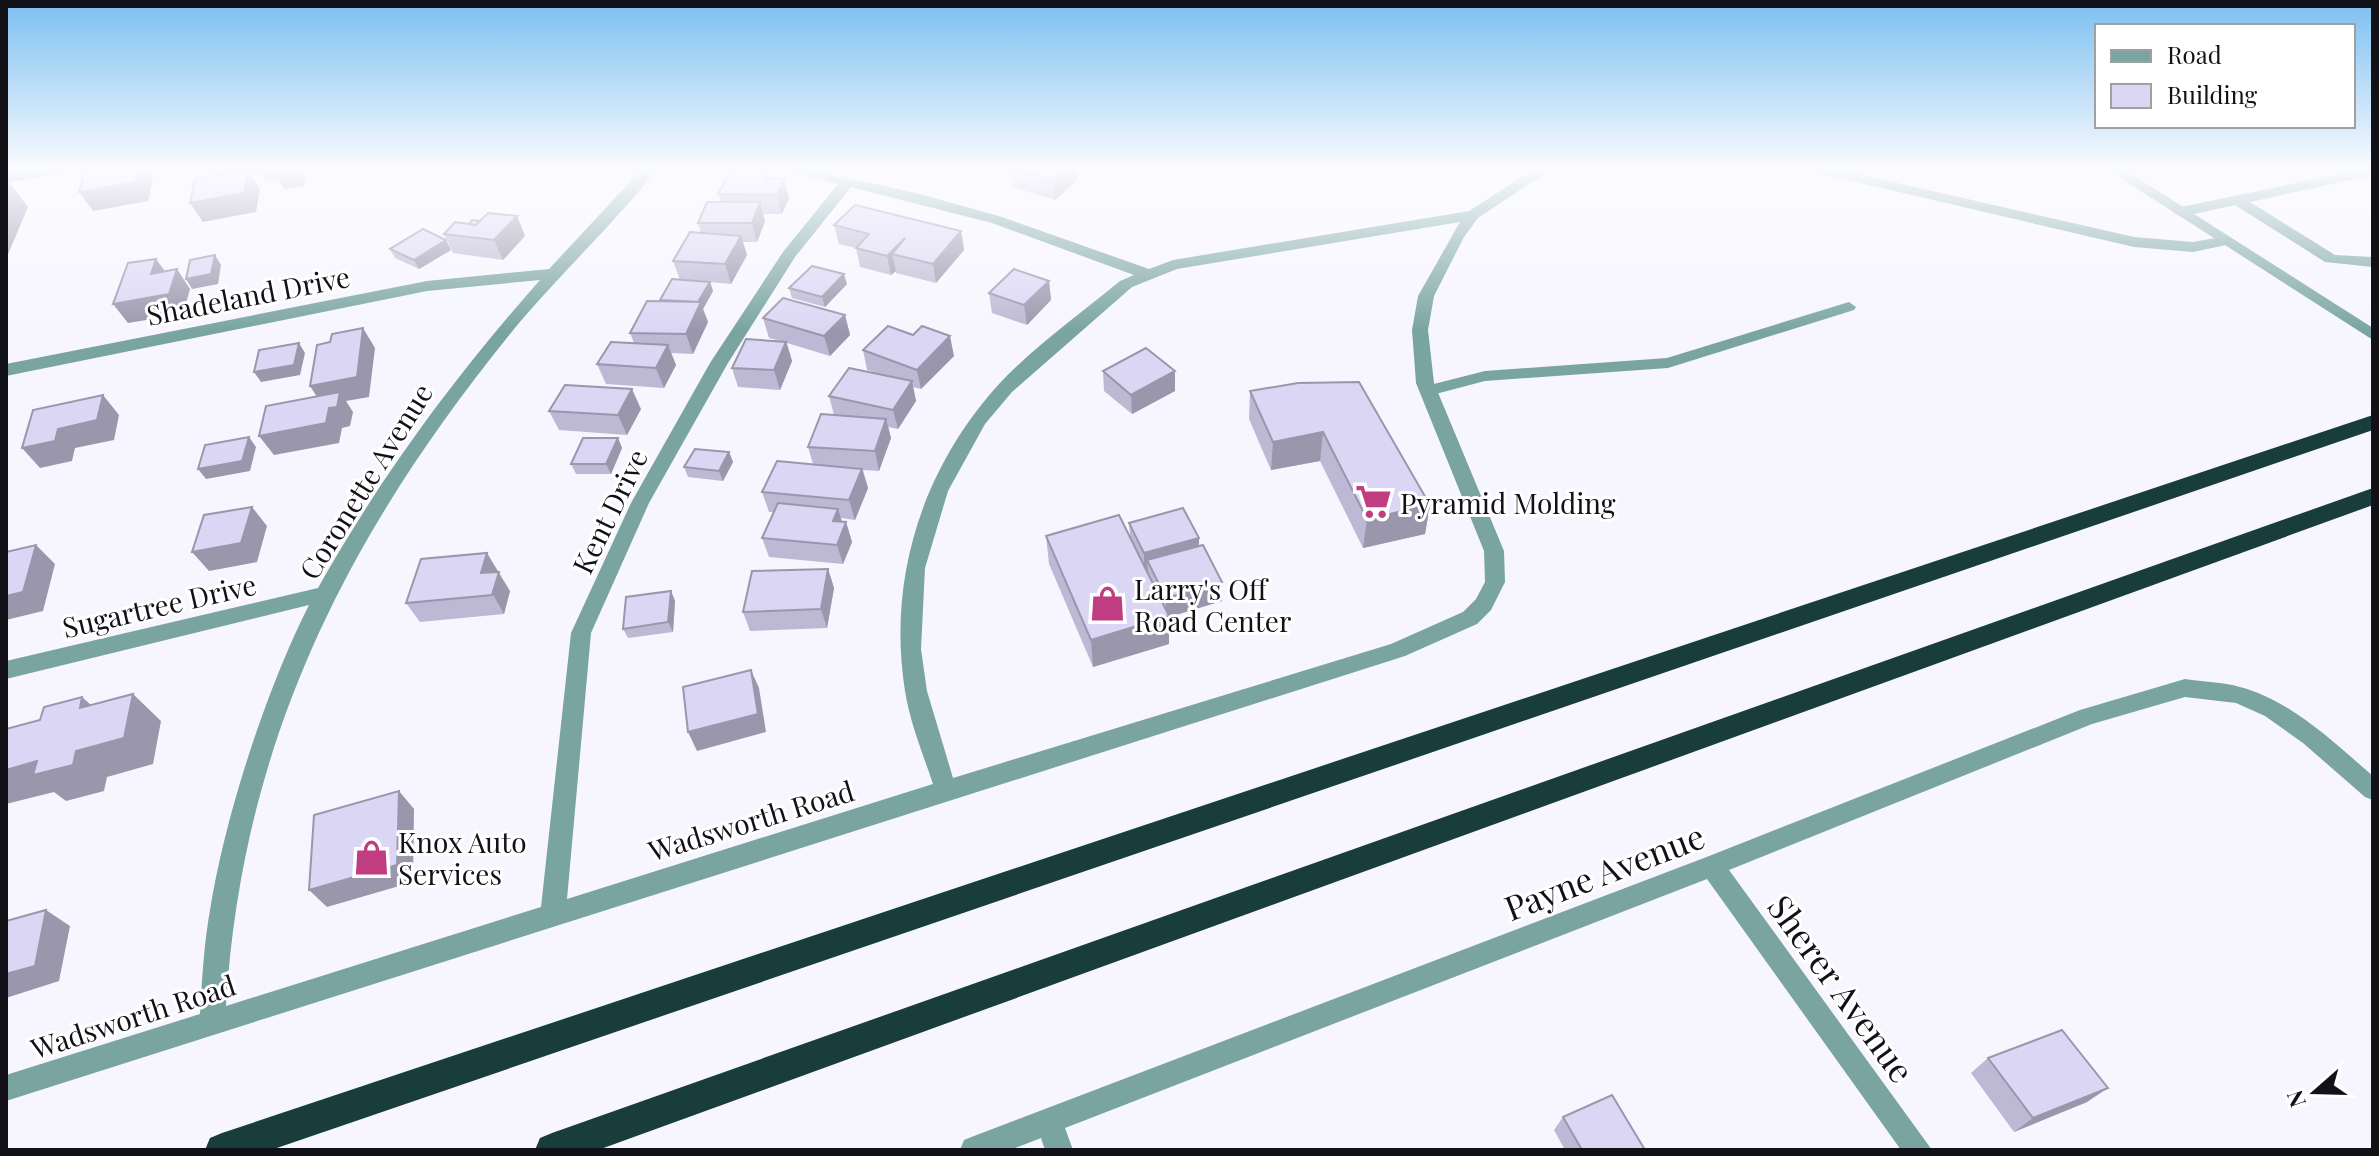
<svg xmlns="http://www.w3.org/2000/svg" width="2379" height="1156" font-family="'Playfair Display',serif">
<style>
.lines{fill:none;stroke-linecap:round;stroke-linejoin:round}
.service{fill:#79a4a0;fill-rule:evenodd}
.minor{fill:#79a4a0;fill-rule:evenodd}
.tertiary{fill:#79a4a0;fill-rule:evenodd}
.motorway{fill:#183d3a;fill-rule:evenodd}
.wall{fill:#bdb8d3}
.shaded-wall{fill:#9a96ac}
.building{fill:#dcd6f5;stroke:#9a96ac;stroke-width:2}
.labels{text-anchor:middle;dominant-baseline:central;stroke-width:6;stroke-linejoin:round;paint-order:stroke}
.street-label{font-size:28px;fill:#121117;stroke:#fff}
.poi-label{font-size:28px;fill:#121117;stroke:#fff;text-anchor:start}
.near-street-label{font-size:34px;fill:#121117;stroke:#fff}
</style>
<rect width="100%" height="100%" fill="#f7f6fe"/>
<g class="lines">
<path class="service" d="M1849 302 1856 307 1854 310 1668 368 1485 381 1428 396 1420 391 1422 387 1485 371 1667 358Z"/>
<g class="minor">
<path d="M33 170H64L57 174 6 183V175Z"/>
<path d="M641 170H656C614 224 563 271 519 323 351 528 242 737 226 1006L541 907 571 633 631 503 710 363 783 252 838 184 786 170H812L920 194 1002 217 1149 269 1173 260 1469 211 1533 170H1550L1478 218 1464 237 1434 296 1428 330 1434 383 1504 551 1505 582 1491 610 1477 624 1405 656 6 1101V1075L200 1014C202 979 204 944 210 910 225 816 266 690 309 605L6 679V661L318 588C381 476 455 376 540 280L427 291 6 376V364L427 281 549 269ZM851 187 992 223 1134 275 1120 281C1080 314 1036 345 1000 383 923 467 887 578 905 691 910 723 923 754 933 784L567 899 591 633 649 503 728 363 795 257ZM1460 222 1418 296 1412 330 1416 383 1484 551 1485 582 1476 599 1463 612 1391 644 953 778 927 691 921 649 925 568 948 491 985 424 1012 392 1132 287 1177 269Z"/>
<path d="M1815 170H1841L2134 237 2193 242 2226 236 2234 241 2231 244 2193 252 2134 247 1822 174Z"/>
<path d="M2358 170H2373V175L2250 202 2335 255 2373 257V267L2325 262 2235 205 2181 217 2173 212 2181 207Z"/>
<path d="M2185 679C2203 682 2223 682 2240 687 2292 701 2333 742 2373 776V800L2365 797 2303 743 2265 716 2236 703 2185 697 2092 724 1729 870 1932 1150H1901L1707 879 1065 1128 1073 1150H1045L1041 1138 1010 1150H960L964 1140 974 1136 1704 858 2080 710Z"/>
</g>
<path class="tertiary" d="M2108 170H2125L2373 328V340Z"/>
<g class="motorway">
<path d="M2373 415V430L271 1150H205L210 1138 222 1133Z"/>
<path d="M2373 488V505L598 1150H535L540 1138 552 1133Z"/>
</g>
</g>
<g class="wall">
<path d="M769 170 771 178 784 179 789 198 782 214H763L765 221 757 242H743L747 255 731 284 710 282 713 291 703 309 708 322 693 354 671 353 676 365 664 388 606 384 597 364 634 343 630 333 680 280 673 261 701 233 698 223 721 202 718 194Z"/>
<path d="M1011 170H1076L1077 180 1055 200 1013 187Z"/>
<path d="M517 216 525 236 503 260 453 253 444 234 479 221Z"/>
<path d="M834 225 961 231 964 250 936 283 896 273V271L891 275 860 267 856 248 839 244Z"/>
<path d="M446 240 451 250 419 269 395 258 390 249Z"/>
<path d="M1049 281 1051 300 1027 325 992 313 989 293Z"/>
<path d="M847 284 825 307 792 298 789 288Z"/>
<path d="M845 315 850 335 830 356 787 343 792 361 780 390 738 387 732 368 781 341 769 338 763 318Z"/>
<path d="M913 335 954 356 921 389 913 387 916 401 898 429 888 427 891 438 879 471 863 470 868 488 855 520 841 518 842 522H846L852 542 843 564 769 557 762 538 773 512H769L762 492 813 464 808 447 834 415 829 396 879 374 867 370 863 350Z"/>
<path d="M1103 371H1175V391L1132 414 1104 391Z"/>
<path d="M1298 383 1430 505 1425 534 1363 548 1320 461 1271 470 1249 419 1250 391Z"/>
<path d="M641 409 627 435 559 430 549 411Z"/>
<path d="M618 438 622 448 611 474H576L571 464Z"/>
<path d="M729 452 733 462 723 481 688 477 684 467Z"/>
<path d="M1129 523 1199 546 1222 582V601L1169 617V644L1093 667 1049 564 1046 536H1130Z"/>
<path d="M828 569 834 588 827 628 750 631 743 612Z"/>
<path d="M510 591 504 614 420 622 406 603Z"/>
<path d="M671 591 675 601 673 632 628 638 623 629Z"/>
<path d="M1988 1058 2087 1102 2014 1132 1971 1073Z"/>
<path d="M1563 1117 1645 1150H1565L1554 1130Z"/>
</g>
<g class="shaded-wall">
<path d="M138 170H147L153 180 148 201 93 211 79 192Z"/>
<path d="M248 170 260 189 256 212 203 222 190 203Z"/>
<path d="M260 170H306L304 186 284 189 278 179 266 181Z"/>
<path d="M1066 170H1076L1077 180 1055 200 1054 181Z"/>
<path d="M6 178 28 207 6 259Z"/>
<path d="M784 179 789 198 782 214 777 195Z"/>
<path d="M760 202 765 221 757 242 752 223Z"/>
<path d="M517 216 525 236 503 260 494 240Z"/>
<path d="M961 231 964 250 936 283 933 264Z"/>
<path d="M741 236 747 255 731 284 725 264Z"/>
<path d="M905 238 892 254 896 271 891 275 887 256Z"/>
<path d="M446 240 451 250 419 269 414 260Z"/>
<path d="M215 255 221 265 218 284 192 289 186 279Z"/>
<path d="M156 259 170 278 151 274Z"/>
<path d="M177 269 190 289 183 314 128 323 113 304Z"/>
<path d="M844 274 847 284 825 307 822 297Z"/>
<path d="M1049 281 1051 300 1027 325 1024 305Z"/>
<path d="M710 282 713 291 703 309 708 322 693 354 686 334 697 303Z"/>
<path d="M845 315 850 335 830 356 824 336Z"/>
<path d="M363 328 375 348 369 397 346 401 353 412 350 426 342 428 339 443 274 455 259 436 323 406 310 386Z"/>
<path d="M950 336 954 356 921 389 917 370Z"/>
<path d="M786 342 792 361 780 390 774 370Z"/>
<path d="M299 343 305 353 300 375 261 382 254 372Z"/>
<path d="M668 345 676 365 664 388 656 368Z"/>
<path d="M1175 371V391L1132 414 1131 395Z"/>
<path d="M912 381 916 401 898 429 893 410Z"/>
<path d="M632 389 641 409 627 435 618 415Z"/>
<path d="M103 395 119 415 114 440 75 448 72 461 40 468 22 448 58 429Z"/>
<path d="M886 419 891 438 879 471 875 451Z"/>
<path d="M1323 432 1320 461 1271 470 1273 442Z"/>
<path d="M249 437 256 447 250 471 206 479 198 469Z"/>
<path d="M618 438 622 448 611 474 606 464Z"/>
<path d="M729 452 733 462 723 481 719 471Z"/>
<path d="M862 469 868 488 855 520 849 500Z"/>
<path d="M1430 505 1425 534 1363 548 1367 519Z"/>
<path d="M252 507 267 526 257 562 209 571 192 552Z"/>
<path d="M838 509 844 528 846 522 852 542 843 564 837 545 833 521Z"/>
<path d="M1199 538V557L1147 560 1148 571 1144 572V553Z"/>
<path d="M36 545 55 564 43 611 6 620V596Z"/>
<path d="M487 553 510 591 504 614 481 573Z"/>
<path d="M828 569 834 588 827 628 821 609Z"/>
<path d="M1222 582V601L1169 617V644L1093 667 1091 640 1166 617V598Z"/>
<path d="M671 591 675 601 673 632 668 622Z"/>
<path d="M751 670 759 688 766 732 697 751 688 732Z"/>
<path d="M133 694 161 721 153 764 107 777 104 791 66 801 54 792 6 804V770L76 751Z"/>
<path d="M82 697 112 724 80 708Z"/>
<path d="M399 791 414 809 413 882 327 907 309 890Z"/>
<path d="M46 910 70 926 59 981 6 998V974Z"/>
<path d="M2108 1088 2087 1102 2014 1132 2033 1118Z"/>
</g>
<g class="building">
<path d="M85 170H138L135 182 79 192Z"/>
<path d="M248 170 244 193 190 203 195 179Z"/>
<path d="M731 170H769L765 178 784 179 777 195 718 194Z"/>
<path d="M1017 170H1066L1054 181Z"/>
<path d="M707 202H760L752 223H698Z"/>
<path d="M855 205 961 231 933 264 892 254 905 238 887 256 856 248 869 234 834 225Z"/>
<path d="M488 213 517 216 494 240 444 234 455 222 476 225Z"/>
<path d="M472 220 479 221 476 225 469 224Z"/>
<path d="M423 229 446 240 414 260 390 249Z"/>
<path d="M690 232 741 236 725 264 673 261Z"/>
<path d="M215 255 211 274 186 279 190 260Z"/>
<path d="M156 259 151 274 177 269 169 294 113 304 128 263Z"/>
<path d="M812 266 844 274 822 297 789 288Z"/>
<path d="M1014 269 1049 281 1024 305 989 293Z"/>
<path d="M672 279 710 282 698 302 660 300Z"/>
<path d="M783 298 845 315 824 336 763 318Z"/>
<path d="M647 301 701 302 686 334 630 333Z"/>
<path d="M888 326 913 335 922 326 950 336 917 370 863 350Z"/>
<path d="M363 328 357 377 310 386 317 345 330 342 332 334Z"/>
<path d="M746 339 786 342 774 370 732 368Z"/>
<path d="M611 342 668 345 656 368 597 364Z"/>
<path d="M299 343 294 365 254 372 259 350Z"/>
<path d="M1146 348 1175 371 1131 395 1103 371Z"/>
<path d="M849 368 912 381 893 410 829 396Z"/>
<path d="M1359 382 1430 505 1367 519 1323 432 1273 442 1250 391 1298 383Z"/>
<path d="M565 385 632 389 618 415 549 411Z"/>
<path d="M340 392 337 407 329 408 326 423 259 436 266 406Z"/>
<path d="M103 395 97 420 58 429 55 441 22 448 33 410Z"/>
<path d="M821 414 886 419 875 451 808 447Z"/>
<path d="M249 437 242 461 198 469 205 445Z"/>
<path d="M583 438H618L606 464H571Z"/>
<path d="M695 449 729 452 719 471 684 467Z"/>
<path d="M777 461 862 469 849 500 762 492Z"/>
<path d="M778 503 838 509 833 521 846 522 837 545 762 538Z"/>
<path d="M252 507 241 543 192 552 204 515Z"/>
<path d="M1183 508 1199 538 1144 553 1129 523Z"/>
<path d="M1119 515 1169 616 1091 640 1046 536Z"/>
<path d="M36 545 23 592 6 596V552Z"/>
<path d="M1203 545 1222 582 1166 598 1147 560Z"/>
<path d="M487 553 481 573 499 572 492 595 406 603 421 559Z"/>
<path d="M828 569 821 609 743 612 752 571Z"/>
<path d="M671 591 668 622 623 629 626 597Z"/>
<path d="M751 670 758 714 688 732 683 687Z"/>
<path d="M133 694 124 738 76 751 73 765 33 775 37 761 6 770V729L40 720 44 707 82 697 80 708Z"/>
<path d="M399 791 397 865 309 890 314 815Z"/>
<path d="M46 910 35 966 6 974V921Z"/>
<path d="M2062 1030 2108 1088 2033 1118 1988 1058Z"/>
<path d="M1612 1095 1645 1150H1582L1563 1117Z"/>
</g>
<linearGradient id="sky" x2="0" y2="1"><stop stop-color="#7bbff0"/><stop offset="0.51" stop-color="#fbfbff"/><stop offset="1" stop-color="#fbfbff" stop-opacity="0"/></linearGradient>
<rect width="2379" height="332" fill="url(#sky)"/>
<defs>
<symbol id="supermarket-bare" viewBox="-9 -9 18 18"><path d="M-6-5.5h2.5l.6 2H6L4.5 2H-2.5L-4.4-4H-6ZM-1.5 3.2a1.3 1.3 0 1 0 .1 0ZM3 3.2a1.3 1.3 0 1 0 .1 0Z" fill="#c13d81" stroke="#fff" stroke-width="2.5" paint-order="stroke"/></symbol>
<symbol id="shop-bare" viewBox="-9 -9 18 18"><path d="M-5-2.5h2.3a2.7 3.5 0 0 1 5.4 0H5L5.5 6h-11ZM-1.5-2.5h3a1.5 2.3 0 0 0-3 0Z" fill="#c13d81" stroke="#fff" stroke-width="2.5" paint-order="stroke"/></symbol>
</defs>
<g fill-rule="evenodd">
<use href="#supermarket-bare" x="1348" y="476" width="51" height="51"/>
<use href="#shop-bare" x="1082" y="578" width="51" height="51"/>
<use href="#shop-bare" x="346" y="832" width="51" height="51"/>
</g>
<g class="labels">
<g class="street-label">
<text transform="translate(248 295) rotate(-11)">Shadeland Drive</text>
<text transform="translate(365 481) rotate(-58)">Coronette Avenue</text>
<text transform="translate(609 511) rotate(-64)">Kent Drive</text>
<text transform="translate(159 605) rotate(-13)">Sugartree Drive</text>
<text transform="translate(751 820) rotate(-17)">Wadsworth Road</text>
<text transform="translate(133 1016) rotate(-18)">Wadsworth Road</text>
</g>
<g class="poi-label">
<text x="1400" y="502">Pyramid Molding</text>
<text x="1134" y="588">Larry's Off<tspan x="1134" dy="32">Road Center</tspan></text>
<text x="398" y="841">Knox Auto<tspan x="398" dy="32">Services</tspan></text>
</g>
<g class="near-street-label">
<text transform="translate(1604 871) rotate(-21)">Payne Avenue</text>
<text transform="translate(1842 988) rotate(54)">Sherer Avenue</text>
</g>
</g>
<rect width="2379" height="1156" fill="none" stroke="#121117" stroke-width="16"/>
<rect x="2095" y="24" width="260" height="104" fill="#ffffff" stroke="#a0a0a2" stroke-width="2"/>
<rect x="2111" y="50" width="40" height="12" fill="#79a4a0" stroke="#a0a0a2" stroke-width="2"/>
<text x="2167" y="64" font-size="24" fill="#121117">Road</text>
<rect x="2111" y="84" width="40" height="24" fill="#dcd6f5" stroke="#a0a0a2" stroke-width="2"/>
<text x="2167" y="104" font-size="24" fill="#121117">Building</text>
<g transform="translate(2315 1092) rotate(250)" stroke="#ffffff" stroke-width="6" paint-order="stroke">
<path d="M0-6L14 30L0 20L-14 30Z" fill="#121117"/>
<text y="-12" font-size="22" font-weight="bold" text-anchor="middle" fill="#121117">N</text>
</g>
</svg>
